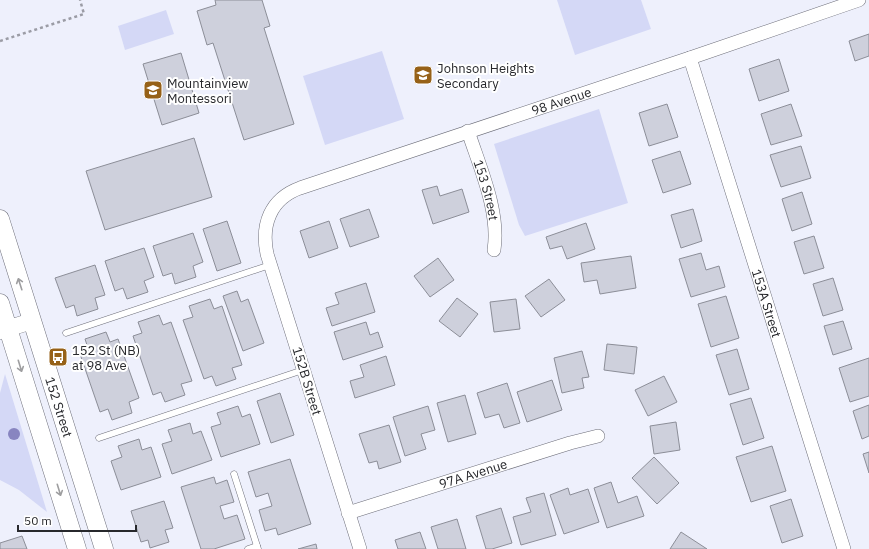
<svg xmlns="http://www.w3.org/2000/svg" width="869" height="549" font-family="'IBM Plex Sans',sans-serif">
<style>
.green{fill:#d4d8f6}
.building{fill:#ced0dc;stroke:#8c8e98}
.lines{fill:none;stroke-linecap:round;stroke-linejoin:round}
.service-casing{stroke:#6d6e79;stroke-width:7}
.minor-casing{stroke:#6d6e79;stroke-width:14}
.tertiary-casing{stroke:#6d6e79;stroke-width:17}
.secondary-casing{stroke:#6d6e79;stroke-width:19}
.path{stroke:#9b9ca5;stroke-width:2.5;stroke-dasharray:3 3;stroke-linecap:butt}
.service{stroke:#fff;stroke-width:6}
.minor{stroke:#fff;stroke-width:13}
.tertiary{stroke:#fff;stroke-width:16}
.secondary{stroke:#fff;stroke-width:18}
.tree{fill:#8885c0}
.oneway{stroke:#9e9ea0}
.labels{text-anchor:middle;dominant-baseline:central;stroke-width:4;stroke-linejoin:round;paint-order:stroke}
.poi-label{font-size:13px;fill:#27282c;stroke:#fff;text-anchor:start}
.street-label{font-size:13px;fill:#27282c;stroke:#fff}
</style>
<rect width="100%" height="100%" fill="#eef0fc"/>
<g class="green">
<path d="M557 0H641L651 29 575 55Z"/>
<path d="M166 10 174 34 125 50 118 26Z"/>
<path d="M382 51 404 119 325 145 303 76Z"/>
<path d="M599 109 628 203 525 236 519 225 494 144Z"/>
<path d="M5 374 47 512 19 490 0 480V393Z"/>
</g>
<g class="building">
<path d="M215 0H262L270 26 264 28 294 124 244 140 213 43 207 45 197 11 216 5Z"/>
<path d="M869 34V56L855 61 849 41Z"/>
<path d="M181 53 199 113 162 125 143 64Z"/>
<path d="M779 59 789 91 759 101 749 69Z"/>
<path d="M667 104 678 137 649 146 639 113Z"/>
<path d="M791 104 802 136 771 145 761 114Z"/>
<path d="M194 138 212 197 105 230 86 171Z"/>
<path d="M801 146 811 178 781 187 770 155Z"/>
<path d="M680 151 691 184 663 193 652 160Z"/>
<path d="M437 186 440 196 462 189 469 212 433 224 422 190Z"/>
<path d="M802 192 812 224 792 231 782 199Z"/>
<path d="M369 209 379 237 350 247 340 219Z"/>
<path d="M693 209 702 241 681 248 671 215Z"/>
<path d="M227 221 241 263 217 271 203 229Z"/>
<path d="M329 221 338 248 309 258 300 231Z"/>
<path d="M586 223 595 249 567 259 562 246 550 249 546 237Z"/>
<path d="M193 233 203 262 193 266 196 277 175 284 172 273 163 276 153 246Z"/>
<path d="M814 236 824 268 804 274 794 242Z"/>
<path d="M144 248 154 277 144 281 148 292 127 299 123 288 115 291 105 261Z"/>
<path d="M701 253 706 270 719 266 725 287 691 297 679 259Z"/>
<path d="M631 256 636 288 600 294 597 280 584 282 581 263Z"/>
<path d="M438 258 454 280 430 297 414 276Z"/>
<path d="M95 265 105 295 95 298 98 309 77 316 74 305 66 308 55 278Z"/>
<path d="M833 278 843 310 823 316 813 284Z"/>
<path d="M549 279 565 300 541 317 525 296Z"/>
<path d="M366 283 375 312 332 326 326 308 339 304 335 293Z"/>
<path d="M237 291 241 302 248 299 264 343 243 351 223 296Z"/>
<path d="M726 296 739 338 711 347 698 304Z"/>
<path d="M457 298 478 314 460 337 439 321Z"/>
<path d="M210 299 214 309 222 306 242 365 232 368 236 379 216 386 212 376 204 379 183 320 193 317 189 306Z"/>
<path d="M516 299 520 329 494 332 490 302Z"/>
<path d="M159 315 163 325 171 322 192 381 181 384 185 395 165 402 161 392 153 395 133 336 142 333 138 322Z"/>
<path d="M843 321 852 349 833 355 824 326Z"/>
<path d="M366 322 370 335 378 332 383 347 343 360 334 332Z"/>
<path d="M106 332 110 342 118 339 139 398 129 402 132 413 112 420 108 409 100 412 80 354 89 351 85 339Z"/>
<path d="M607 344 637 347 634 374 604 370Z"/>
<path d="M737 349 749 389 729 395 716 355Z"/>
<path d="M582 351 589 377 582 378 584 388 562 393 554 358Z"/>
<path d="M386 356 395 385 355 398 350 381 364 377 360 365Z"/>
<path d="M869 358V396L850 402 839 368Z"/>
<path d="M664 376 677 402 648 416 635 390Z"/>
<path d="M552 380 562 410 527 422 517 392Z"/>
<path d="M507 383 520 423 504 428 499 414 485 418 477 393Z"/>
<path d="M280 393 294 435 271 443 257 401Z"/>
<path d="M465 395 476 434 448 442 437 403Z"/>
<path d="M751 398 764 438 743 445 730 404Z"/>
<path d="M869 405V436L862 439 853 411Z"/>
<path d="M238 406 242 417 250 414 260 444 221 457 211 427 221 424 217 413Z"/>
<path d="M428 406 435 430 421 434 426 449 405 456 393 417Z"/>
<path d="M676 422 680 450 654 454 650 426Z"/>
<path d="M190 423 193 434 201 431 212 460 172 474 162 444 172 441 168 430Z"/>
<path d="M389 425 401 462 379 469 377 461 369 463 359 434Z"/>
<path d="M139 439 142 450 151 447 161 477 121 490 111 461 122 457 118 446Z"/>
<path d="M772 446 786 491 751 502 736 457Z"/>
<path d="M869 452V473L863 454Z"/>
<path d="M654 457 679 483 657 504 632 478Z"/>
<path d="M290 459 311 524 278 535 276 528 265 531 259 510 272 506 268 493 256 497 248 472Z"/>
<path d="M214 477 216 484 227 480 234 502 220 506 224 519 237 515 245 539 214 549H201L181 487Z"/>
<path d="M611 482 618 503 637 496 644 516 607 528 594 488Z"/>
<path d="M568 488 570 495 588 489 599 522 564 534 550 495Z"/>
<path d="M544 493 556 535 521 545 513 517 531 512 526 498Z"/>
<path d="M791 499 803 536 782 543 770 506Z"/>
<path d="M164 501 173 528 165 530 169 542 150 548 148 540 141 542 131 511Z"/>
<path d="M501 508 512 543 492 549H486L476 516Z"/>
<path d="M457 519 466 549H438L431 527Z"/>
<path d="M420 532 426 549H398L395 540Z"/>
<path d="M681 532 707 549H670Z"/>
<path d="M22 536 27 549H0V543Z"/>
<path d="M316 544 317 549H298Z"/>
</g>
<g class="lines">
<defs>
<g id="service">
<path d="M66 333 270 265"/>
<path d="M99 438 303 370"/>
<path d="M234 474 258 549"/>
<path d="M248 549 257 546"/>
</g>
<g id="minor">
<path id="s1" d="M690 58 844 549"/>
<path id="s2" d="M468 131C480 168 500 212 494 250"/>
<path id="s3" d="M348 513 570 443 598 436"/>
<path id="s4" d="M360 549 267 254C261 225 270 199 300 188L690 58 859 0"/>
</g>
<path id="tertiary" d="M0 331 32 321"/>
<g id="secondary">
<path id="s5" d="M0 219 104 549"/>
<path d="M0 303 77 549"/>
</g>
</defs>
<use href="#service" class="service-casing"/>
<use href="#minor" class="minor-casing"/>
<use href="#tertiary" class="tertiary-casing"/>
<use href="#secondary" class="secondary-casing"/>
<path class="path" d="M0 41 84 14 80 0"/>
<use href="#service" class="service"/>
<use href="#minor" class="minor"/>
<use href="#tertiary" class="tertiary"/>
<use href="#secondary" class="secondary"/>
</g>
<circle class="tree" cx="14" cy="434" r="6"/>
<defs><path id="oneway-shaft" d="M-6 0H5M1.5-3L5.5 0L1.5 3" fill="none" stroke-width="1.6" stroke-linecap="round" stroke-linejoin="round"/></defs>
<g class="oneway">
<use href="#oneway-shaft" transform="translate(20 284) rotate(-108)"/>
<use href="#oneway-shaft" transform="translate(20 366) rotate(73)"/>
<use href="#oneway-shaft" transform="translate(59 490) rotate(73)"/>
</g>
<defs>
<symbol id="school-square" viewBox="-11 -11 22 22"><rect x="-9" y="-9" width="18" height="18" rx="4" fill="#966118" stroke="#fff"/><path d="M0-5L7-2L0 1L-7-2ZM-4 1L0 2.5L4 1V4Q0 6-4 4Z" fill="#fff"/></symbol>
<symbol id="bus-square" viewBox="-11 -11 22 22"><rect x="-9" y="-9" width="18" height="18" rx="4" fill="#966118" stroke="#fff"/><path d="M-5-6H5V4H4V6H2V4H-2V6H-4V4H-5ZM-3.5-4V0h7V-4ZM-3.5 1.2v1.5H-2V1.2ZM2 1.2v1.5H3.5V1.2Z" fill="#fff"/></symbol>
</defs>
<g fill-rule="evenodd">
<use href="#school-square" x="412" y="64" width="22" height="22"/>
<use href="#school-square" x="142" y="79" width="22" height="22"/>
<use href="#bus-square" x="47" y="346" width="22" height="22"/>
</g>
<g class="labels">
<g class="poi-label">
<text x="437" y="68">Johnson Heights<tspan x="437" dy="15">Secondary</tspan></text>
<text x="167" y="83">Mountainview<tspan x="167" dy="15">Montessori</tspan></text>
<text x="72" y="350">152 St (NB)<tspan x="72" dy="15">at 98 Ave</tspan></text>
</g>
<g class="street-label">
<text stroke="none"><textPath href="#s4" startOffset="666">98 Avenue</textPath></text>
<text stroke="none"><textPath href="#s2" startOffset="62">153 Street</textPath></text>
<text stroke="none"><textPath href="#s1" startOffset="257">153A Street</textPath></text>
<text transform="translate(307 381) rotate(73)">152B Street</text>
<text stroke="none"><textPath href="#s5" startOffset="197">152 Street</textPath></text>
<text stroke="none"><textPath href="#s3" startOffset="131">97A Avenue</textPath></text>
</g>
</g>
<path d="M18 525v6h118v-6" fill="none" stroke="#27282c" stroke-width="2"/>
<text x="24" y="525" font-size="12" fill="#27282c" stroke="#ffffff" stroke-width="3" paint-order="stroke">50 m</text>
</svg>
